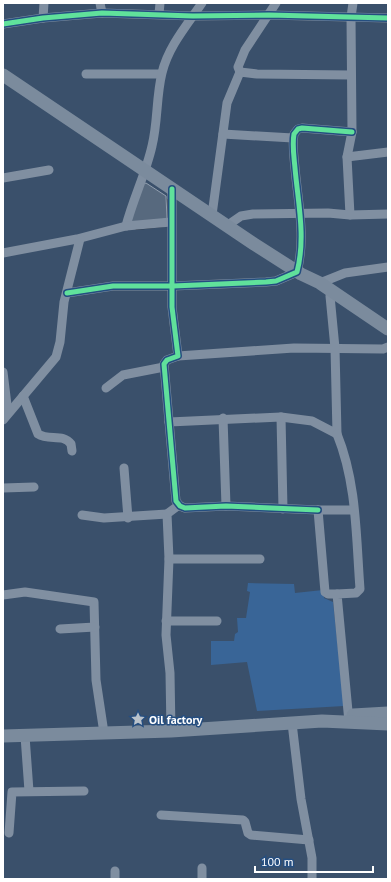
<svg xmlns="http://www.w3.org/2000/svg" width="391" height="882" font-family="'PT Sans',sans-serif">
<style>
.green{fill:#396597}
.shadow{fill:#0007}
.building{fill:#57697e;stroke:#93a0b0}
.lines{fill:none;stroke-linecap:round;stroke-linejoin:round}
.street{stroke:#808fa1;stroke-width:9}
.secondary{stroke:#7b8b9d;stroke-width:13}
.cycleway-casing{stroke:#254e80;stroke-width:8}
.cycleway{stroke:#60e19b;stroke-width:5}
.labels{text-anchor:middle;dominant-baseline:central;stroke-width:3;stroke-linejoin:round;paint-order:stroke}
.poi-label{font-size:12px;font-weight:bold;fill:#fff;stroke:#254e80;text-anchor:start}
</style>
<rect width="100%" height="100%" fill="#3a506b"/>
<path class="green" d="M248 583 294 584 295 593 323 590 324 598 333 602 344 706 257 711 247 662 211 665V641H234L235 634 238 632 237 618H246L250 592 247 591Z"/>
<path class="shadow" d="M165 197 173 204 174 226 136 230 129 223Z"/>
<path class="building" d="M146 183 166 196 167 219 128 223 141 185Z"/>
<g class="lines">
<g class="street">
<path d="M100 3 102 13"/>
<path d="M159 14 160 3"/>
<path d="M43 18 44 3"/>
<path d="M3 24 43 18 102 13 193 16 269 15 388 18"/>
<path d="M240 72 257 74 351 75"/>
<path d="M240 72 238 67 245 50 276 3"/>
<path d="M86 74H161"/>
<path d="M223 134 293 138"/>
<path d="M347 157 388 152"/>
<path d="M3 178 49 170"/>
<path d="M172 189V307L178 356 167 360 164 364 176 501 180 506 185 508 226 506 318 510"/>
<path d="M212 215 227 103 240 72"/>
<path d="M350 215 347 157 352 132 351 17 353 3"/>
<path d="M228 225 241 216 253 214 328 213 350 215 388 214"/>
<path d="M126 226C133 199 146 173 152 146 158 122 156 97 162 73 168 47 187 25 202 3"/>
<path d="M3 253 77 239 126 226 171 222"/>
<path d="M320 283 345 273 388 267"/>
<path d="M67 293 113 286H173L266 282 276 281 297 272C306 237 298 203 295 168 294 157 292 145 294 134L298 129 302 128 352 132"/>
<path d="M178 356 294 348 383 349 388 347"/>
<path d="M3 372 8 413"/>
<path d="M106 388 123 375 164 367"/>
<path d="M23 396 38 434C49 441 63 433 71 444L72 451"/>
<path d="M281 417 283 509"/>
<path d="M223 418 226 506"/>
<path d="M3 420 56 357 60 342 64 302 80 239"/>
<path d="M169 422 281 417 312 421 337 434 335 348 330 296"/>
<path d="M337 434C357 483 356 537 360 589L356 593 337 594 349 722"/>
<path d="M124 468 128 518"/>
<path d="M3 488 34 487"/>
<path d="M82 515 104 518 167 514"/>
<path d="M169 559H260"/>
<path d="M337 594H328L325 592 318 510H353"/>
<path d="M3 595 25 592 94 602 96 680 104 733"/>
<path d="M166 621H217"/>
<path d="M60 629 95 627"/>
<path d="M292 723 301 799 312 858V879"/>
<path d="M171 731 170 673 166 635 169 559 167 514 179 505"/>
<path d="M25 736 29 791"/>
<path d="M161 815 243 820 245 822 248 833 251 835 309 840"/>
<path d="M9 833 12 792 84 791"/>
<path d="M202 868V879"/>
<path d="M115 871V879"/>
</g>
<g class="secondary">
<path d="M3 75 254 244 301 274 320 283 388 329"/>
<path d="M353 715 388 713"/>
<path d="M3 736 171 731 322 721 388 724"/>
</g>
<defs>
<g id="cycleway">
<path d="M3 24 43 18 102 13 193 16 269 15 388 18"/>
<path d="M172 189V307L178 356 167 360 164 364 176 501 180 506 185 508 226 506 318 510"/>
<path d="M67 293 113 286H173L266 282 276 281 297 272C306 237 298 203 295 168 294 157 292 145 294 134L298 129 302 128 352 132"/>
</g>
</defs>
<use href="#cycleway" class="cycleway-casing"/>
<use href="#cycleway" class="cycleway"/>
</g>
<defs>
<symbol id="sight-bare" viewBox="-9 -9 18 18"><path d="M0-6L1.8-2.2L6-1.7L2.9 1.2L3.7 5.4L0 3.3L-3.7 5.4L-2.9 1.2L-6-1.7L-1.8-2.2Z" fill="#bac2cb" stroke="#254e80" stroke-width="2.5" paint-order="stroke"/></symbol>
</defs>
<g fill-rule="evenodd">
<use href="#sight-bare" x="128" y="709" width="20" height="20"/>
</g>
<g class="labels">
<g class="poi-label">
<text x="149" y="719">Oil factory</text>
</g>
</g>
<rect width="391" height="882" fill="none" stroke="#ffffff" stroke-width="8"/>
<path d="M255 866v6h118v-6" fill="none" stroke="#ffffff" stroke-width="2"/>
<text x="261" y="866" font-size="12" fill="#ffffff" stroke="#254e80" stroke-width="3" paint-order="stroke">100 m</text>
</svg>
